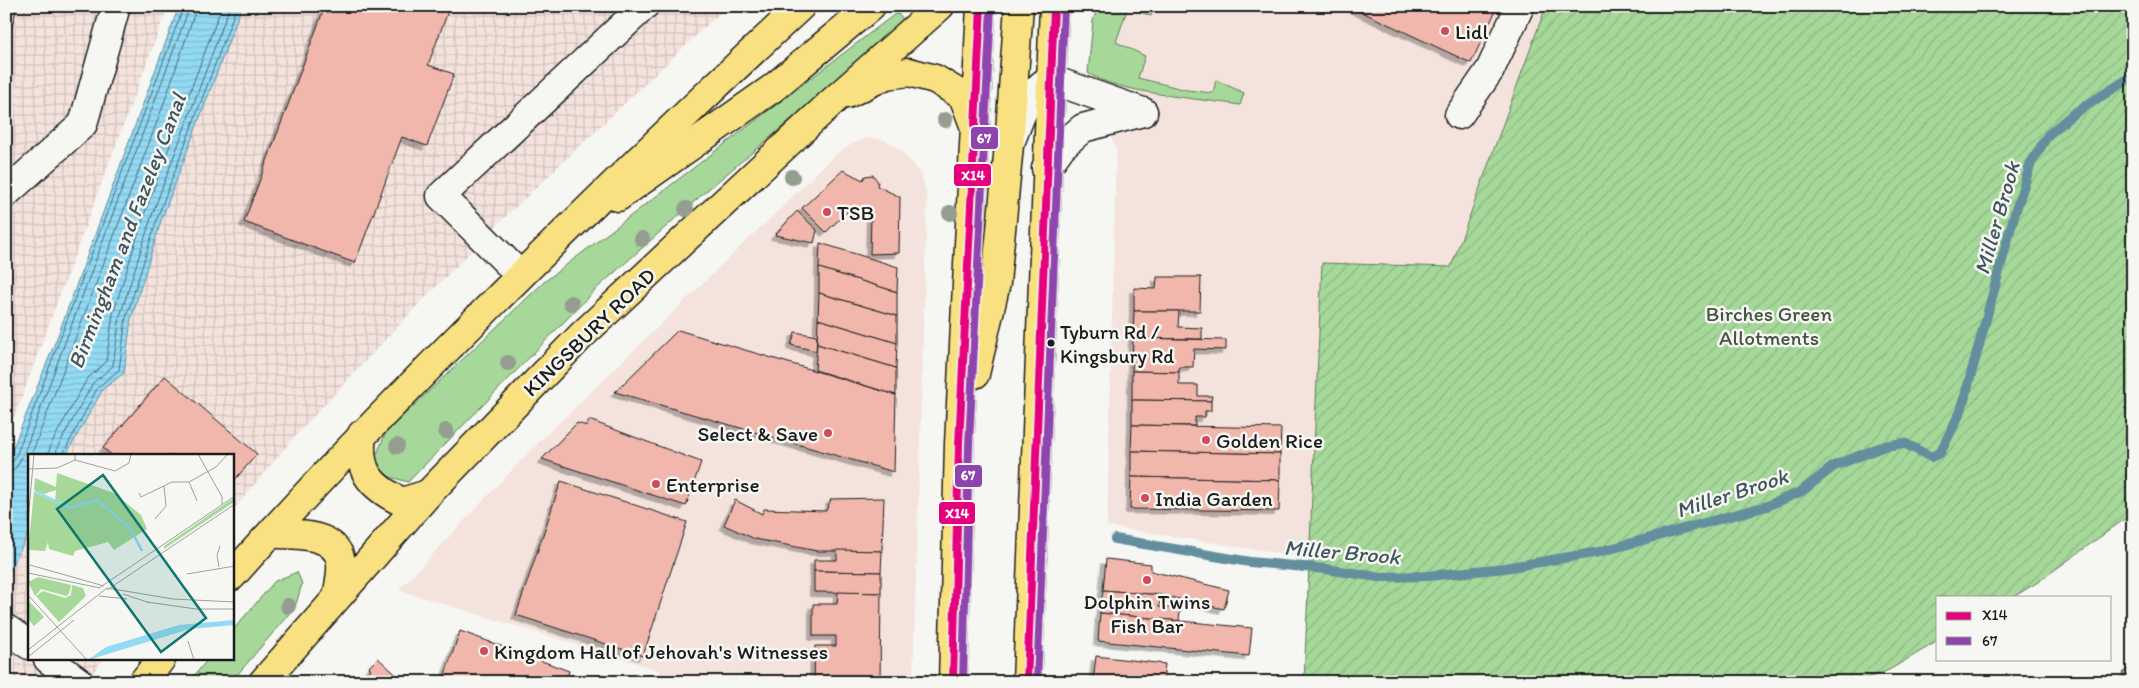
<svg xmlns="http://www.w3.org/2000/svg" width="2139" height="688" font-family="Itim,sans-serif">
<style>
.built{fill:#f4e3dd}
.industrial{fill:url(#industrial-grid)}
.grass{fill:#a5d899;stroke:#607a5a}
.garden{fill:url(#garden-furrows);stroke:#607a5a}
.water{fill:url(#water-rules);stroke:#638e9e}
.lines{fill:none;stroke-linecap:round;stroke-linejoin:round}
.shore{stroke:#4c6873;stroke-width:1}
.stream{stroke:#638e9e;stroke-width:10}
.building{fill:#f1b7ac;stroke:#1c1c1c;filter:url(#shadow)}
.minor-casing{stroke:#1c1c1c;stroke-width:31}
.major-casing{stroke:#1c1c1c;stroke-width:31}
.highway-casing{stroke:#1c1c1c;stroke-width:31}
.minor{stroke:#f6f6f2;stroke-width:28}
.major{stroke:#f9e181;stroke-width:28}
.highway{stroke:#f9e181;stroke-width:28}
.bus-1-casing{stroke:#f6f6f2;stroke-width:11}
.bus-2-casing{stroke:#f6f6f2;stroke-width:11}
.bus-1{stroke:#e5007d;stroke-width:8}
.bus-2{stroke:#8e44ad;stroke-width:8}
.tree{fill:#959d91}
.poi-dot{fill:#d1495b;stroke:#f6f6f2;stroke-width:2}
.bus-dot{fill:#1c1c1c;stroke:#f6f6f2;stroke-width:2}
.labels{text-anchor:middle;dominant-baseline:central;stroke-width:5;stroke-linejoin:round;paint-order:stroke}
.bus-label{font-size:20px;fill:#1c1c1c;stroke:#f6f6f2;text-anchor:start}
.poi-label{font-size:21px;fill:#1c1c1c;stroke:#f6f6f2;text-anchor:start}
.park-label{font-size:21px;fill:#455442;stroke:#f6f6f2}
.street-label{font-size:21px;fill:#1c1c1c;stroke:#f6f6f2}
.water-label{font-size:22px;font-style:italic;fill:#40555d;stroke:#f6f6f2}
.inset-river{fill:none;stroke:#93daf5;stroke-width:2.5}
.inset-road{fill:none;stroke:#9f9f9c;stroke-width:1}
.view{fill:#0f766e;fill-opacity:0.15;stroke:#0f766e;stroke-width:2.5}
.inset-edge{fill:none;stroke:#1c1c1c;stroke-width:2.5}
.line-badge{stroke:#f6f6f2;stroke-width:2}
.badge-label{font-size:14px;text-anchor:middle;font-weight:bold;fill:#fff}
</style>
<defs>
<pattern id="industrial-grid" width="8" height="8" patternUnits="userSpaceOnUse" patternTransform="scale(1.25)"><rect width="8" height="8" fill="#f4e3dd"/><path d="M0 4h8M4 0v8" fill="none" stroke="#d1c2bd"/></pattern>
<pattern id="garden-furrows" width="10" height="10" patternUnits="userSpaceOnUse" patternTransform="scale(1.25)"><rect width="10" height="10" fill="#a5d899"/><path d="M-1 1l2-2M0 10L10 0M9 11l2-2" fill="none" stroke="#8db983"/></pattern>
<pattern id="water-rules" width="6" height="5" patternUnits="userSpaceOnUse" patternTransform="scale(1.25)"><rect width="6" height="5" fill="#93daf5"/><path d="M0 2.5h6" fill="none" stroke="#7ebad1"/></pattern>
<filter id="shadow"><feDropShadow dx="-4.5" dy="4.5" stdDeviation="0" flood-color="#0004"/></filter>
</defs>
<rect width="100%" height="100%" fill="#f6f6f2"/>
<filter id="ink" filterUnits="userSpaceOnUse"><feTurbulence type="fractalNoise" baseFrequency=".02" numOctaves="2"/><feDisplacementMap in="SourceGraphic" scale="10" xChannelSelector="R" yChannelSelector="G"/><feConvolveMatrix kernelMatrix="1 2 1 2 8 2 1 2 1" color-interpolation-filters="sRGB"/></filter>
<g filter="url(#ink)">
<g class="built">
<path d="M1098 6H1546L1451 267 1322 263 1310 558 1107 526 1116 150 1088 73 1093 21Z"/>
<path d="M868 138 885 140 901 151 915 166 922 178 927 198 913 682H659V670L399 590 529 452 836 154 852 144Z"/>
</g>
<g class="industrial">
<path d="M6 6H168L6 439Z"/>
<path d="M242 6H727L502 220 415 308 298 433 233 510 232 456H66L103 389 124 373 131 319 162 218Z"/>
<path d="M29 532V659H104L85 682H6V579Z"/>
</g>
<g class="grass">
<path d="M1098 6H1155L1151 16 1128 7 1116 42 1145 56 1138 78 1187 90 1213 93 1216 80 1244 93 1240 105C1202 99 1117 93 1088 73L1093 21Z"/>
<path d="M895 14 900 15 905 24 705 192 596 289 408 482 387 476 374 461 386 432 544 282Z"/>
<path d="M297 572 302 584 295 607 231 682H189L208 659H232L233 630 275 581Z"/>
</g>
<path class="garden" d="M1546 6H2133V513L2038 582 2013 597H1938V641L1889 670 1858 682H1304L1322 263 1451 267Z"/>
<path class="water" d="M179 6H242L162 218 131 319 124 373 103 389 66 455 29 456V532L6 579V465L58 335Z"/>
<g class="lines">
<g class="shore">
<path d="M31 456 163 106 197 6"/>
<path d="M48 456 51 444 87 379 106 362 113 314 145 212 222 6"/>
<path d="M56 456 57 448 93 383 113 366 120 316 152 215 230 6"/>
<path d="M62 456 98 387 119 370 126 318 158 216 237 6"/>
<path d="M6 465 12 463 18 451 184 6"/>
<path d="M6 472 16 468 24 453 190 6"/>
</g>
<path class="stream" d="M1115 539 1250 562 1326 569 1378 577 1428 576 1505 568 1599 552 1767 506 1802 491 1834 466 1884 446 1904 443 1931 457 1940 453 1961 411 2014 216 2031 163 2048 135 2073 114 2133 76"/>
</g>
<g class="building">
<path d="M6 6H17L6 49Z"/>
<path d="M325 6H450L428 65 454 74 427 146 402 137 355 263 244 222Z"/>
<path d="M1349 6H1498L1471 63Z"/>
<path d="M843 170 863 180 865 176 873 175 878 182 877 186 900 197 899 253 870 254 871 216 852 207 826 232 802 208Z"/>
<path d="M797 211 817 230 814 243 775 235Z"/>
<path d="M820 243 898 267 897 292 819 268Z"/>
<path d="M819 268 897 292V316L819 293Z"/>
<path d="M1157 277H1201L1200 311H1134V288L1156 289Z"/>
<path d="M819 293 897 316V343L818 319Z"/>
<path d="M1134 311H1179L1178 327 1202 328V339L1133 338Z"/>
<path d="M818 319 897 343 896 368 817 344Z"/>
<path d="M678 330 896 395 894 472 615 392Z"/>
<path d="M795 332 817 336 816 351 791 345Z"/>
<path d="M1133 338 1226 340V350L1194 349 1193 367H1179V372L1132 371Z"/>
<path d="M817 344 896 368V395L815 370Z"/>
<path d="M1132 371 1179 372V385H1198V396H1212L1211 401 1132 400Z"/>
<path d="M165 376 257 454 232 483V456H113L103 448Z"/>
<path d="M1132 400 1211 401V411H1205V417H1195V426L1132 425Z"/>
<path d="M589 420 701 462 686 506 542 459 577 423 587 426Z"/>
<path d="M1132 425 1281 428 1280 454 1131 451Z"/>
<path d="M1131 451 1280 454V480L1131 477Z"/>
<path d="M1131 477 1280 480 1279 511 1130 509Z"/>
<path d="M561 481 687 522 643 656 516 615Z"/>
<path d="M884 498 882 551H817L755 539 724 525 735 500 762 514 764 509 826 511 831 499Z"/>
<path d="M837 550 882 551 881 572 814 571V560H837Z"/>
<path d="M1106 559 1151 564V571L1229 590 1224 609 1161 595 1103 590Z"/>
<path d="M814 571 881 572V593L814 592Z"/>
<path d="M1103 590 1161 595 1159 607 1180 609 1179 621 1100 613Z"/>
<path d="M838 592 881 593 880 682H814L815 646H836V636H813V604H837Z"/>
<path d="M1100 613 1252 628 1249 656 1098 641Z"/>
<path d="M460 631 569 671 566 682 443 680Z"/>
<path d="M1096 656 1165 664 1163 682H1093Z"/>
<path d="M378 658 404 682H365L363 678 371 669 369 667Z"/>
<path d="M2133 666V682H2129L2122 673Z"/>
</g>
<g class="lines">
<defs>
<g id="minor">
<path d="M1459 115 1490 70 1520 6"/>
<path d="M1012 138C1022 113 1026 94 1050 79L1143 112"/>
<path d="M1046 168 1062 146 1083 128 1143 112"/>
<path d="M6 193 83 124 116 6"/>
<path d="M520 275 441 196 644 6"/>
<path d="M8 630 29 645"/>
<path d="M48 659 79 682"/>
</g>
<g id="major">
<path d="M847 94 886 75 909 72 935 79 963 96 974 125"/>
<path d="M975 374 996 283 1009 145 1019 6"/>
<path d="M953 682 959 444 981 6"/>
<path d="M1027 682 1054 6"/>
</g>
<g id="highway">
<path d="M618 197 773 88 871 6"/>
<path d="M362 434C357 470 369 486 402 502L428 494"/>
<path d="M271 534C293 534 338 532 341 563 342 574 339 586 337 597"/>
<path d="M232 576C310 488 392 404 475 321 582 214 690 109 801 6"/>
<path d="M143 682 161 659"/>
<path d="M263 682 428 494 582 335 833 101 940 6"/>
</g>
</defs>
<use href="#minor" class="minor-casing"/>
<use href="#major" class="major-casing"/>
<use href="#highway" class="highway-casing"/>
<use href="#minor" class="minor"/>
<use href="#major" class="major"/>
<use href="#highway" class="highway"/>
<defs>
<g id="bus-1">
<path d="M953 682 959 444 981 6"/>
<path d="M1027 682 1054 6"/>
</g>
<g id="bus-2">
<path d="M963 682 969 444 991 7"/>
<path d="M1037 682 1064 6"/>
</g>
</defs>
<use href="#bus-1" class="bus-1-casing"/>
<use href="#bus-2" class="bus-2-casing"/>
<use href="#bus-1" class="bus-1"/>
<use href="#bus-2" class="bus-2"/>
</g>
<g class="tree">
<circle cx="945" cy="120" r="8"/>
<circle cx="792" cy="177" r="8"/>
<circle cx="686" cy="209" r="8"/>
<circle cx="950" cy="213" r="8"/>
<circle cx="642" cy="239" r="8"/>
<circle cx="571" cy="303" r="8"/>
<circle cx="508" cy="363" r="8"/>
<circle cx="446" cy="431" r="8"/>
<circle cx="397" cy="446" r="8"/>
<circle cx="288" cy="606" r="8"/>
</g>
</g>
<g class="poi-dot">
<circle cx="1445" cy="31" r="5"/>
<circle cx="827" cy="212" r="5"/>
<circle cx="828" cy="433" r="5"/>
<circle cx="1206" cy="440" r="5"/>
<circle cx="656" cy="484" r="5"/>
<circle cx="1145" cy="498" r="5"/>
<circle cx="1147" cy="580" r="5"/>
<circle cx="484" cy="651" r="5"/>
</g>
<circle class="bus-dot" cx="1051" cy="343" r="4.5"/>
<g class="labels">
<g class="bus-label">
<text x="1060" y="332">Tyburn Rd /<tspan x="1060" dy="24">Kingsbury Rd</tspan></text>
</g>
<g class="poi-label">
<text x="1455" y="31">Lidl</text>
<text x="837" y="212">TSB</text>
<text x="818" y="433" text-anchor="end">Select &amp; Save</text>
<text x="1216" y="440">Golden Rice</text>
<text x="666" y="484">Enterprise</text>
<text x="1155" y="498">India Garden</text>
<text x="1147" y="601" text-anchor="middle">Dolphin Twins<tspan x="1147" dy="24">Fish Bar</tspan></text>
<text x="494" y="651">Kingdom Hall of Jehovah's Witnesses</text>
</g>
<g class="park-label">
<text x="1769" y="313">Birches Green<tspan x="1769" dy="24">Allotments</tspan></text>
</g>
<g class="street-label">
<text transform="translate(589 332) rotate(-44)">KINGSBURY ROAD</text>
</g>
<g class="water-label">
<text transform="translate(1997 218) rotate(-74)">Miller Brook</text>
<text transform="translate(127 231) rotate(-69)">Birmingham and Fazeley Canal</text>
<text transform="translate(1732 493) rotate(-18)">Miller Brook</text>
<text transform="translate(1342 552) rotate(5)">Miller Brook</text>
</g>
</g>
<g transform="translate(28 454)">
<rect width="206" height="206" fill="#f6f6f2"/>
<path d="M206 44V48L136 95V92Z" fill="#a5d899"/>
<path d="M29 19 86 39 113 61 119 75 86 96 80 88 47 97 45 102 21 95 20 88 17 97 0 96 6 38 27 48 28 36 16 40 6 36 7 24 28 33ZM10 123 43 131 41 140 38 142 13 135 7 142 0 128ZM44 131 55 134 58 142 31 168 8 142 15 137 37 144 43 141ZM0 146 16 163 6 172 0 165Z" fill="#a5d899"/>
<path d="M206 166V171L162 175 60 206 78 193 151 171Z" fill="#93daf5"/>
<path class="inset-river" d="M7 37 42 54 69 46 102 74 114 97"/>
<path class="inset-road" d="M47 0V6L87 17 101 9 103 0M170 0 194 43V50M0 15 29 14 47 6M161 28 169 47M111 39 113 43 144 28H161L188 13 200 0M127 65 138 52 136 32M0 67 6 0M2 111 76 132M191 113 189 101 192 92M0 119 72 134M159 120 207 112M71 134 207 42M79 136 207 50M95 140 122 149M0 141 59 206M71 142 99 145M119 148 168 155H207M160 187 166 206M0 196 79 134 145 145 207 148M0 203 46 166"/>
<path class="view" d="M75 21 178 164 133 198 29 55Z"/>
<rect width="206" height="206" class="inset-edge"/>
</g>
<g class="line-badge">
<rect x="970" y="126" width="29" height="24" rx="5" fill="#8e44ad"/>
<rect x="953" y="163" width="39" height="24" rx="5" fill="#e5007d"/>
<rect x="954" y="464" width="29" height="24" rx="5" fill="#8e44ad"/>
<rect x="938" y="501" width="38" height="24" rx="5" fill="#e5007d"/>
</g>
<g class="badge-label">
<text x="984" y="143">67</text>
<text x="973" y="180">X14</text>
<text x="968" y="480">67</text>
<text x="957" y="518">X14</text>
</g>
<rect width="2139" height="688" fill="none" stroke="#f6f6f2" stroke-width="25"/>
<rect x="12" y="12" width="2114" height="663" fill="none" stroke="#1c1c1c" stroke-width="2" filter="url(#ink)"/>
<rect x="1936" y="596" width="175" height="65" fill="#f6f6f2" stroke="#9f9f9c"/>
<rect x="1946" y="612" width="25" height="8" fill="#e5007d" stroke="#9f9f9c"/>
<text x="1982" y="620" font-size="15" fill="#1c1c1c">X14</text>
<rect x="1946" y="637" width="25" height="8" fill="#8e44ad" stroke="#9f9f9c"/>
<text x="1982" y="646" font-size="15" fill="#1c1c1c">67</text>
</svg>
